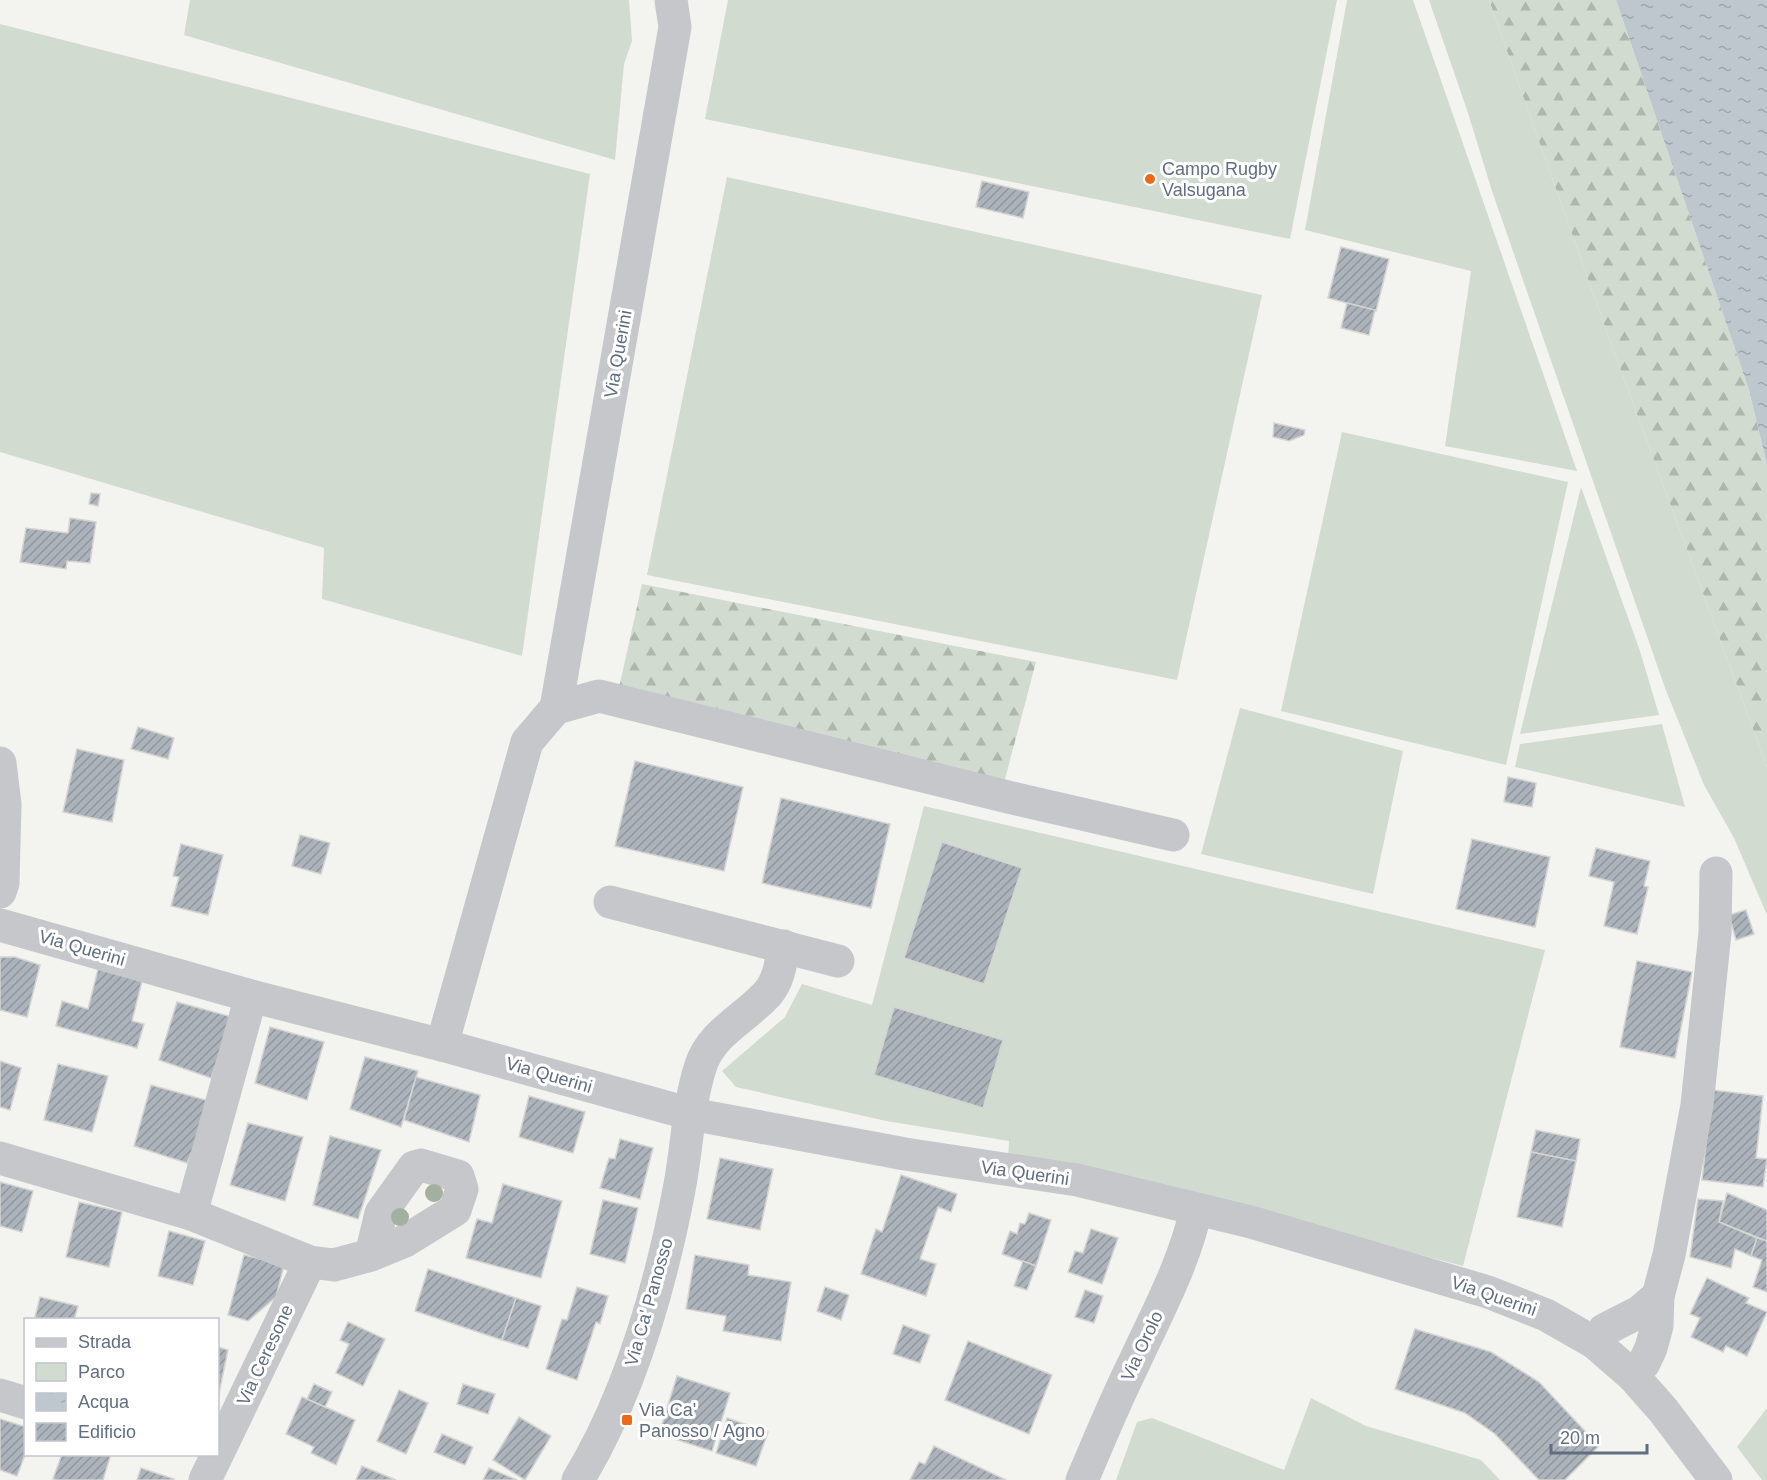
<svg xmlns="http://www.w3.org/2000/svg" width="1767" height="1480" font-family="Arial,sans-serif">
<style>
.green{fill:#d2dbd0}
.forest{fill:url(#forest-firs)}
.water{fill:url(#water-ripples)}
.building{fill:url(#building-hatch);stroke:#d4d5d2;stroke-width:1.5}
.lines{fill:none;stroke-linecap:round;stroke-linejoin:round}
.minor{stroke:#c5c7cb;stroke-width:33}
.tree{fill:#a3b0a0}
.poi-dot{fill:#ec6a17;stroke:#fff;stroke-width:2}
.labels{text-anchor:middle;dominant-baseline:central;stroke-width:6;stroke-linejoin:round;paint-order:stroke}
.poi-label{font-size:18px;fill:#616e82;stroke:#fff;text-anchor:start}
.street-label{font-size:18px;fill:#616e82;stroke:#fff}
</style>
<defs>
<pattern id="forest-firs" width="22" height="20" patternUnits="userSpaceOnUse" patternTransform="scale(1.5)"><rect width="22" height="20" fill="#d2dbd0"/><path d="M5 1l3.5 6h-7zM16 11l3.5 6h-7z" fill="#aeb6ae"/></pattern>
<pattern id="water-ripples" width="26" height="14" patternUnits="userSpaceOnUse" patternTransform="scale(1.5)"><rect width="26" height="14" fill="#bec7ce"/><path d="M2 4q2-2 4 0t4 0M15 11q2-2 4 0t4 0" fill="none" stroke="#9ea6ad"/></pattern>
<pattern id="building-hatch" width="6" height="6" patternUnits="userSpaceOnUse" patternTransform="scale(1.5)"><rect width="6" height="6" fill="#adb3ba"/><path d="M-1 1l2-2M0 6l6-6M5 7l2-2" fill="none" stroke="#90969d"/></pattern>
</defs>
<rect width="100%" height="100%" fill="#f3f4ef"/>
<g class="green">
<path d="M190 0H629L632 41 624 64 615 160 184 35Z"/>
<path d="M728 0H1337L1290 239 705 119Z"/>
<path d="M1347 0H1413L1577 471 1445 446 1471 271 1305 230Z"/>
<path d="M1429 0H1489L1605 327 1767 767V915L1734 838 1704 785 1665 688 1492 191 1468 113Z"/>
<path d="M0 24 590 174 522 656 322 599 324 548 0 452Z"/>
<path d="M727 177 1262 295 1177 680 647 575Z"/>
<path d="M1342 432 1568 482 1506 765 1281 711Z"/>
<path d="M1581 487 1640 651 1659 715 1520 734Z"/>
<path d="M1240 708 1403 751 1373 894 1201 854Z"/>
<path d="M1662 724 1685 807 1515 767 1520 744Z"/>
<path d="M924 806 1545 950 1463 1266 1230 1205 1008 1160 1009 1141 886 1121 736 1087 722 1071 785 1017 802 984 872 1005Z"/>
<path d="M1311 1398 1366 1426 1481 1460 1500 1480H1116L1137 1422 1152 1418 1284 1470Z"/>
<path d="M1767 1408V1480H1762L1737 1447Z"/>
</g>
<g class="forest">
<path d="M1489 0H1616L1749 390 1767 465V767L1605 327Z"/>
<path d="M642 584 1036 662 1004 783 619 688Z"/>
</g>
<path class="water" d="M1616 0H1767V465L1749 390Z"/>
<g class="building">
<path d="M982 181 1029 192 1023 218 976 207Z"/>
<path d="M1341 247 1389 259 1376 311 1328 298Z"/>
<path d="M1347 303 1375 310 1369 335 1341 328Z"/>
<path d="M1274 423 1305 430 1304 435 1289 441 1273 437Z"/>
<path d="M91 493 100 494 98 506 89 504Z"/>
<path d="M70 518 96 522 90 563 67 561 66 569 20 562 26 528 68 533Z"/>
<path d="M138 727 174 738 168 759 131 749Z"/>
<path d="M77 749 124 760 112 822 63 812Z"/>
<path d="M635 761 743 787 724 871 615 846Z"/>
<path d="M1508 777 1536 783 1532 807 1504 802Z"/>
<path d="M781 798 890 824 871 908 762 883Z"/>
<path d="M300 835 330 843 321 874 292 866Z"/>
<path d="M1472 839 1550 857 1535 927 1456 909Z"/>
<path d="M942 842 1022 868 984 984 904 958Z"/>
<path d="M181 844 223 855 208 915 171 906 179 877 173 876Z"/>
<path d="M1596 848 1650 861 1644 886 1648 887 1637 934 1604 926 1614 882 1589 876Z"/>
<path d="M1746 910 1754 934 1736 940 1729 915Z"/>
<path d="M0 957H15L40 965 27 1017 0 1010Z"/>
<path d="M1637 961 1692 972 1675 1058 1620 1047Z"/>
<path d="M98 969 142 981 132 1021 144 1024 137 1048 56 1026 62 1001 88 1009Z"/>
<path d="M177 1002 232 1017 211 1078 159 1060Z"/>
<path d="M894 1007 1003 1040 983 1108 874 1075Z"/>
<path d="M270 1027 324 1042 307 1100 255 1083Z"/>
<path d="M365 1057 418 1071 401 1127 350 1109Z"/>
<path d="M0 1061 21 1068 10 1110 0 1107Z"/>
<path d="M58 1064 108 1076 92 1132 44 1120Z"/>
<path d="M416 1077 480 1095 469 1142 404 1120Z"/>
<path d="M151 1085 213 1102 187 1163 134 1146Z"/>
<path d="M1712 1090 1763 1096 1756 1158 1767 1159 1763 1187 1702 1180Z"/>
<path d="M529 1096 585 1112 573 1153 519 1137Z"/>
<path d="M248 1123 303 1137 285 1201 230 1185Z"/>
<path d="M1536 1130 1580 1139 1576 1161 1531 1152Z"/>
<path d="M330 1136 381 1150 358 1219 313 1205Z"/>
<path d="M620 1139 653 1148 640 1199 600 1188 609 1158 615 1159Z"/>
<path d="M1531 1152 1576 1161 1562 1227 1517 1217Z"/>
<path d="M720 1158 773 1169 760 1230 707 1219Z"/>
<path d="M901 1175 957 1194 951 1212 938 1207 920 1259 936 1264 926 1296 861 1274 876 1229 882 1232Z"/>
<path d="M0 1182 33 1191 22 1232 0 1226Z"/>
<path d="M503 1184 562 1201 541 1278 466 1258 477 1219 492 1223Z"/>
<path d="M1727 1193 1767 1210V1241L1719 1222Z"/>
<path d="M1698 1199 1723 1201 1719 1222 1757 1238 1751 1256 1735 1249 1731 1268 1690 1257Z"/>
<path d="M603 1200 638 1208 625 1263 590 1254Z"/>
<path d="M79 1202 122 1212 109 1267 66 1257Z"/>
<path d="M1029 1213 1051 1220 1036 1266 1002 1254 1010 1231 1017 1234 1020 1223 1025 1224Z"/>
<path d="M1091 1229 1118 1238 1102 1284 1068 1272 1075 1251 1083 1253Z"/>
<path d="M169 1231 205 1241 193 1285 158 1276Z"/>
<path d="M1757 1238 1767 1241V1292L1753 1287 1762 1260 1751 1256Z"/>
<path d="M244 1255 284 1265 276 1297 248 1321 228 1315Z"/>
<path d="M695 1255 749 1265 748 1275 791 1282 781 1341 723 1331 726 1316 686 1309Z"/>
<path d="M1023 1261 1036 1266 1027 1290 1014 1286Z"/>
<path d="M428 1269 516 1298 502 1340 415 1311Z"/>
<path d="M1707 1278 1749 1298 1746 1303 1767 1312 1747 1356 1726 1346 1723 1352 1691 1337 1700 1318 1690 1314Z"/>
<path d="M577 1287 608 1296 600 1324 596 1322 577 1380 546 1369 562 1319 567 1320Z"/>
<path d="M825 1287 849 1295 841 1320 817 1311Z"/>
<path d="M1085 1290 1103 1296 1094 1323 1075 1317Z"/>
<path d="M40 1297 78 1306 74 1320H41L35 1317Z"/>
<path d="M516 1298 541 1306 528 1348 502 1340Z"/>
<path d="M348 1322 385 1339 363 1386 336 1373 349 1344 340 1340Z"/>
<path d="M903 1325 930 1335 920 1363 893 1354Z"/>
<path d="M1415 1329 1491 1352 1539 1382 1599 1446 1565 1480H1539L1495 1434 1465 1413 1395 1389Z"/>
<path d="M968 1341 1052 1375 1029 1434 945 1400Z"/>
<path d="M218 1347 228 1350 218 1398Z"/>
<path d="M677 1376 730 1393 712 1451 659 1434Z"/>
<path d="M314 1384 332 1392 325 1407 307 1399Z"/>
<path d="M463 1384 495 1394 488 1414 457 1404Z"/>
<path d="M399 1390 428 1403 406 1454 377 1441Z"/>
<path d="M302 1397 355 1420 336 1465 311 1453 314 1447 286 1434Z"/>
<path d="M519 1417 551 1436 525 1480 493 1460Z"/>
<path d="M727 1418 768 1432 756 1466 716 1453Z"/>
<path d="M0 1419 26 1427V1452L17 1476 0 1470Z"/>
<path d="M442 1434 473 1447 465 1465 434 1452Z"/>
<path d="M934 1446 1006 1480H910L919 1462 925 1464Z"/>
<path d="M62 1454 93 1455 111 1454 103 1480H57L53 1479Z"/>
<path d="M362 1466 396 1480H356Z"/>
<path d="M141 1468 174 1479V1480H137Z"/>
<path d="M489 1468 517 1480H483Z"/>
</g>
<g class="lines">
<g class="minor">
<path d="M556 708 675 27 671 0"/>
<path d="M0 763 5 804 3 883 0 892"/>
<path d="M610 902 838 961"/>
<path d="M0 925 251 996 442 1045 691 1114 905 1154 1077 1180 1251 1222 1488 1292 1546 1315 1595 1343 1633 1376 1663 1410 1716 1480"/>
<path d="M442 1045 527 742 556 708 599 696 1012 798 1173 835"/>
<path d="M0 1158 191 1214 310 1262 205 1480"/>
<path d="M191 1214 251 996"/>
<path d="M310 1262 334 1265 371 1255 405 1241 455 1210 462 1189 458 1176 421 1165 414 1167 381 1213 371 1255"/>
<path d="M1595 1343 1604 1330 1639 1312 1658 1296"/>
<path d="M1633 1376 1644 1363 1651 1348 1657 1326 1658 1296 1669 1255 1697 1105 1715 933 1716 873"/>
<path d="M0 1395 26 1403"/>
<path d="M578 1480C630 1395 660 1288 679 1190 687 1150 688 1104 701 1065 712 1032 746 1018 768 993 779 980 781 962 784 946"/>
<path d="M1082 1480C1099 1441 1115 1401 1134 1363 1157 1313 1184 1264 1196 1210"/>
</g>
</g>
<g class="tree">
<circle cx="434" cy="1193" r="9"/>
<circle cx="400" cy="1217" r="9"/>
</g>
<g class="poi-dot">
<circle cx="1150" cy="179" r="6"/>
<rect x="621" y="1414" width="12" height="12" rx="3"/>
</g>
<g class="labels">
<g class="poi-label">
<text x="1162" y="169">Campo Rugby<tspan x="1162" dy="21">Valsugana</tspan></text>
<text x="639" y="1410">Via Ca'<tspan x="639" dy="21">Panosso / Agno</tspan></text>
</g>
<g class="street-label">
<text transform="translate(618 354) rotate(-80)">Via Querini</text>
<text transform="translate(82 948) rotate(16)">Via Querini</text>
<text transform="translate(549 1075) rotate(16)">Via Querini</text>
<text transform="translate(1025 1173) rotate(8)">Via Querini</text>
<text transform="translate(1494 1296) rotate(19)">Via Querini</text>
<text transform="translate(649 1302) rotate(-74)">Via Ca' Panosso</text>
<text transform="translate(1142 1346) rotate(-65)">Via Orolo</text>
<text transform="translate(265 1355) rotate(-65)">Via Ceresone</text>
</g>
</g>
<rect x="24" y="1318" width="195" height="138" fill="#ffffff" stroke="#c0c5cd" stroke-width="1.5"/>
<rect x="36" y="1338" width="30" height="9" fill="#c5c7cb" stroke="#c0c5cd" stroke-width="1.5"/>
<text x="78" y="1348" font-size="18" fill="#616e82">Strada</text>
<rect x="36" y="1363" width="30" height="18" fill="#d2dbd0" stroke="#c0c5cd" stroke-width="1.5"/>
<text x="78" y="1378" font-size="18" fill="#616e82">Parco</text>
<rect x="36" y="1393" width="30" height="18" fill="url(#water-ripples)" stroke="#c0c5cd" stroke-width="1.5"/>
<text x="78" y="1408" font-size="18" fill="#616e82">Acqua</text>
<rect x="36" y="1423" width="30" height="18" fill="url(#building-hatch)" stroke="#c0c5cd" stroke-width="1.5"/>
<text x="78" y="1438" font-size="18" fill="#616e82">Edificio</text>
<path d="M1551 1444v9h96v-9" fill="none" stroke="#616e82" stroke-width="3"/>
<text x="1560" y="1444" font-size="18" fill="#616e82" stroke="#ffffff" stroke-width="4.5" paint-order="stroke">20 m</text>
</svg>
